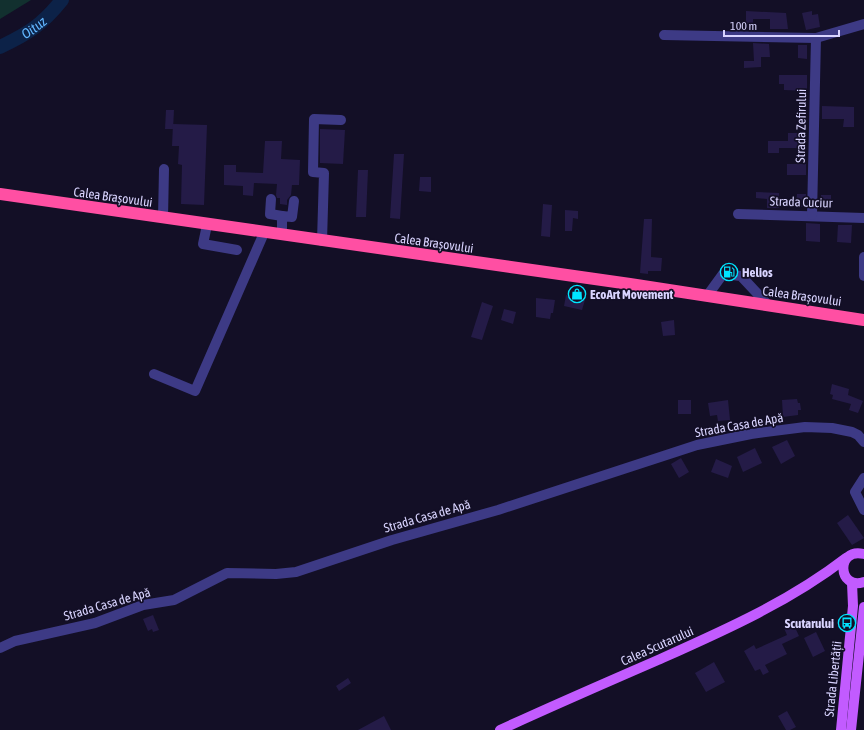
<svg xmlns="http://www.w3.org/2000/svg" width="864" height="730" font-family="'Asap Condensed',sans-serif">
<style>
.green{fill:#12302f}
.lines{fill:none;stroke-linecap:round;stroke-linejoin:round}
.river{stroke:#0c2248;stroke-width:14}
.building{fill:#241b47}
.minor{stroke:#3d3a85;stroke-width:10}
.major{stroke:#c25bff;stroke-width:10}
.highway{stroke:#ff4fa3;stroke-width:12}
.labels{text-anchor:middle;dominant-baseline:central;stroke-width:3.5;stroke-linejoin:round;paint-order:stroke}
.street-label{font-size:13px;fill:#d9d4ff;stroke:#130f26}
.poi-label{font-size:13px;font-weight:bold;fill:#d9d4ff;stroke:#130f26;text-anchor:start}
.water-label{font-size:14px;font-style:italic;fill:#62b6ff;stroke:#130f26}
</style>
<rect width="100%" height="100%" fill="#130f26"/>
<path class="green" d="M0 0H31L0 19Z"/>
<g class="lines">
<path class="river" id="s1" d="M0 47C29 33 42 25 62 0"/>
</g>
<g class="building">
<path d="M746 11 786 13 788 29H770V19H753V29H746Z"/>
<path d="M812 11V15L818 14 820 27 806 30 802 13Z"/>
<path d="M753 43 769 44 770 57H761V67L744 68V61H754Z"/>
<path d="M798 45H807V59L798 58Z"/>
<path d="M779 75H807V91L784 90V84H779Z"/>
<path d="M822 106 854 107V127H843L844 119H822Z"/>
<path d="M166 110H174L173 129H165Z"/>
<path d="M173 124 207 125 204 205 181 204 182 165 178 164 179 146H172Z"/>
<path d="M320 129 345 130 343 164 320 163Z"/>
<path d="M788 133H806V148H779V153H768V141H788Z"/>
<path d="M265 141H282L281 159 300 160 299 185H292L291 195 287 200V205L280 204V198H277L276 195 277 184 254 183 253 196 243 195V186L224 185V165H236V172L263 173Z"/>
<path d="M394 154H404L400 219 390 218Z"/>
<rect x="787" y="164" width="19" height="11"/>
<path d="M358 170H368L366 217H356Z"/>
<path d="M420 177H431V192L419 191Z"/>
<path d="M756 192 779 193V208H767V199L756 198Z"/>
<path d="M797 194H806L805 207H796Z"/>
<rect x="821" y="195" width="10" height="12"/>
<path d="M543 204 552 205 550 237 541 236Z"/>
<path d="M565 210 578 211V219L573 218 572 231H565Z"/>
<path d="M644 219H652L651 257 662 258 661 271H648V274L640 273Z"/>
<path d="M806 223 820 224V242L806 241Z"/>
<path d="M838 225H852L851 243 837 242Z"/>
<path d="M566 295 585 300 582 310 564 306Z"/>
<path d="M536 298 555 300 553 313H551L550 319 536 317Z"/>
<path d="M482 302 493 306 482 340 471 337Z"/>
<path d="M504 309 516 312 513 324 501 320Z"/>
<path d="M674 320 675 335 663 336 661 322Z"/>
<path d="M832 384 849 389 848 395 863 401 858 413 849 410 851 404 832 399 833 395 830 394Z"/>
<path d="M797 399 798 403H800L801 410H798V415L783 417 782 400Z"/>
<rect x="678" y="400" width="13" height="14"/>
<path d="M728 400 730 420 718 421 717 415 710 416 708 403Z"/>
<path d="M787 440 795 456 781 464 772 447Z"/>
<path d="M755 448 762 463 743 472 737 457Z"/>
<path d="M681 458 689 472 679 478 671 464Z"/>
<path d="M716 459 732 466 728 478 711 472Z"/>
<path d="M848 515 864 538 852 545 837 523Z"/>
<path d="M153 615 159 630 153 632 152 629 148 631 143 619Z"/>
<path d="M792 621 799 636 782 644 787 654 765 665 769 672 763 675 760 669 755 671 744 651 754 645 756 649 787 635 783 626Z"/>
<path d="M816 632 825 651 813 657 804 638Z"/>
<path d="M714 662 725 682 706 692 695 673Z"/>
<path d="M348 678 351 683 339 691 336 686Z"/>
<path d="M787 711 796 727 790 730H786L778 716Z"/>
<path d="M384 716 391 730H358Z"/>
</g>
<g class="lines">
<g class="minor">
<path d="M664 35 816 38 864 24"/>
<path d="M271 199 270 214 282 216"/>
<path d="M738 214 864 218"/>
<path d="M812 215 816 38"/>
<path d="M163 218 164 169"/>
<path d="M207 225 203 244 237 250"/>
<path d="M282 235V216L292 217 294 201"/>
<path d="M322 241 324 173 313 172 314 119 341 120"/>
<path d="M864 257V276"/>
<path d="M707 296 723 274 741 276 768 305"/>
<path d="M154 374 195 391 264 233"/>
<path d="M864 478 855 492 864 510"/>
<path d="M0 648 15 641 95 623 143 605 174 600 227 573 276 574 296 572 392 540 498 510 697 445 751 434 805 427 832 428 852 432 858 435 864 442"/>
</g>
<g class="major">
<path d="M864 554C835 547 838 591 864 582"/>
<path d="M500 730C552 706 605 683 658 660 723 631 789 602 846 558"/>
<path d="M841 730 853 606 852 583"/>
<path d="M851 730 864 607"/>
</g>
<path class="highway" d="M0 194 630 284 864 320"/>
</g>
<defs>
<symbol id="fuel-ring" viewBox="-11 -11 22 22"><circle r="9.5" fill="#130f26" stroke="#00e5ff" stroke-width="1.5"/><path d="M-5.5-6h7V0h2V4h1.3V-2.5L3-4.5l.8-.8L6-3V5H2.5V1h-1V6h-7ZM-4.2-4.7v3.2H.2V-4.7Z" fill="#00e5ff"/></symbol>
<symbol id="shop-ring" viewBox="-11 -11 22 22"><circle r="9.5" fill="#130f26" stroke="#00e5ff" stroke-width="1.5"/><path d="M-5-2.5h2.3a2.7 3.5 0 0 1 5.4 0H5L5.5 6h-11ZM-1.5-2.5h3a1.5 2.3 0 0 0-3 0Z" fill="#00e5ff"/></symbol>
<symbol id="bus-ring" viewBox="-11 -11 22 22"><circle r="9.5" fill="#130f26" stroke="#00e5ff" stroke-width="1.5"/><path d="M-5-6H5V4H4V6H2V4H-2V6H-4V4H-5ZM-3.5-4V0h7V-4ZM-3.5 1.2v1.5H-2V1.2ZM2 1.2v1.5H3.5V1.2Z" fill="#00e5ff"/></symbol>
</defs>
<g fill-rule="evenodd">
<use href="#fuel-ring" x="719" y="262" width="20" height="20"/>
<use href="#shop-ring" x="567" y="284" width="20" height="20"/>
<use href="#bus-ring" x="837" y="613" width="20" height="20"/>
</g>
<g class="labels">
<g class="street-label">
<text transform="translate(801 126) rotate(-89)">Strada Zefirului</text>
<text transform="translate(113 197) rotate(8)">Calea Brașovului</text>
<text transform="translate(801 202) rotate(2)">Strada Cuciur</text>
<text transform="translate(434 243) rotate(8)">Calea Brașovului</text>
<text transform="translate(802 296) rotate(8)">Calea Brașovului</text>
<text transform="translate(739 425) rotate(-10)">Strada Casa de Apă</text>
<text transform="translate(427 516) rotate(-16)">Strada Casa de Apă</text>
<text transform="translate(107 604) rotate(-16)">Strada Casa de Apă</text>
<text transform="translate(657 646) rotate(-24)">Calea Scutarului</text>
<text transform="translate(833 679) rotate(-84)">Strada Libertății</text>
</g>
<g class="poi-label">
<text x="742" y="272">Helios</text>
<text x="590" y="294">EcoArt Movement</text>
<text x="834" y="623" text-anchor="end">Scutarului</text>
</g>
<g class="water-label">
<text stroke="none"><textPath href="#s1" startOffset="39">Oituz</textPath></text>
</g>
</g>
<path d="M724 30v6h115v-6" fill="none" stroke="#d9d4ff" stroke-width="2"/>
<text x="730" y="30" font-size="12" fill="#d9d4ff" stroke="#130f26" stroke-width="3" paint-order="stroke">100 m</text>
</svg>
